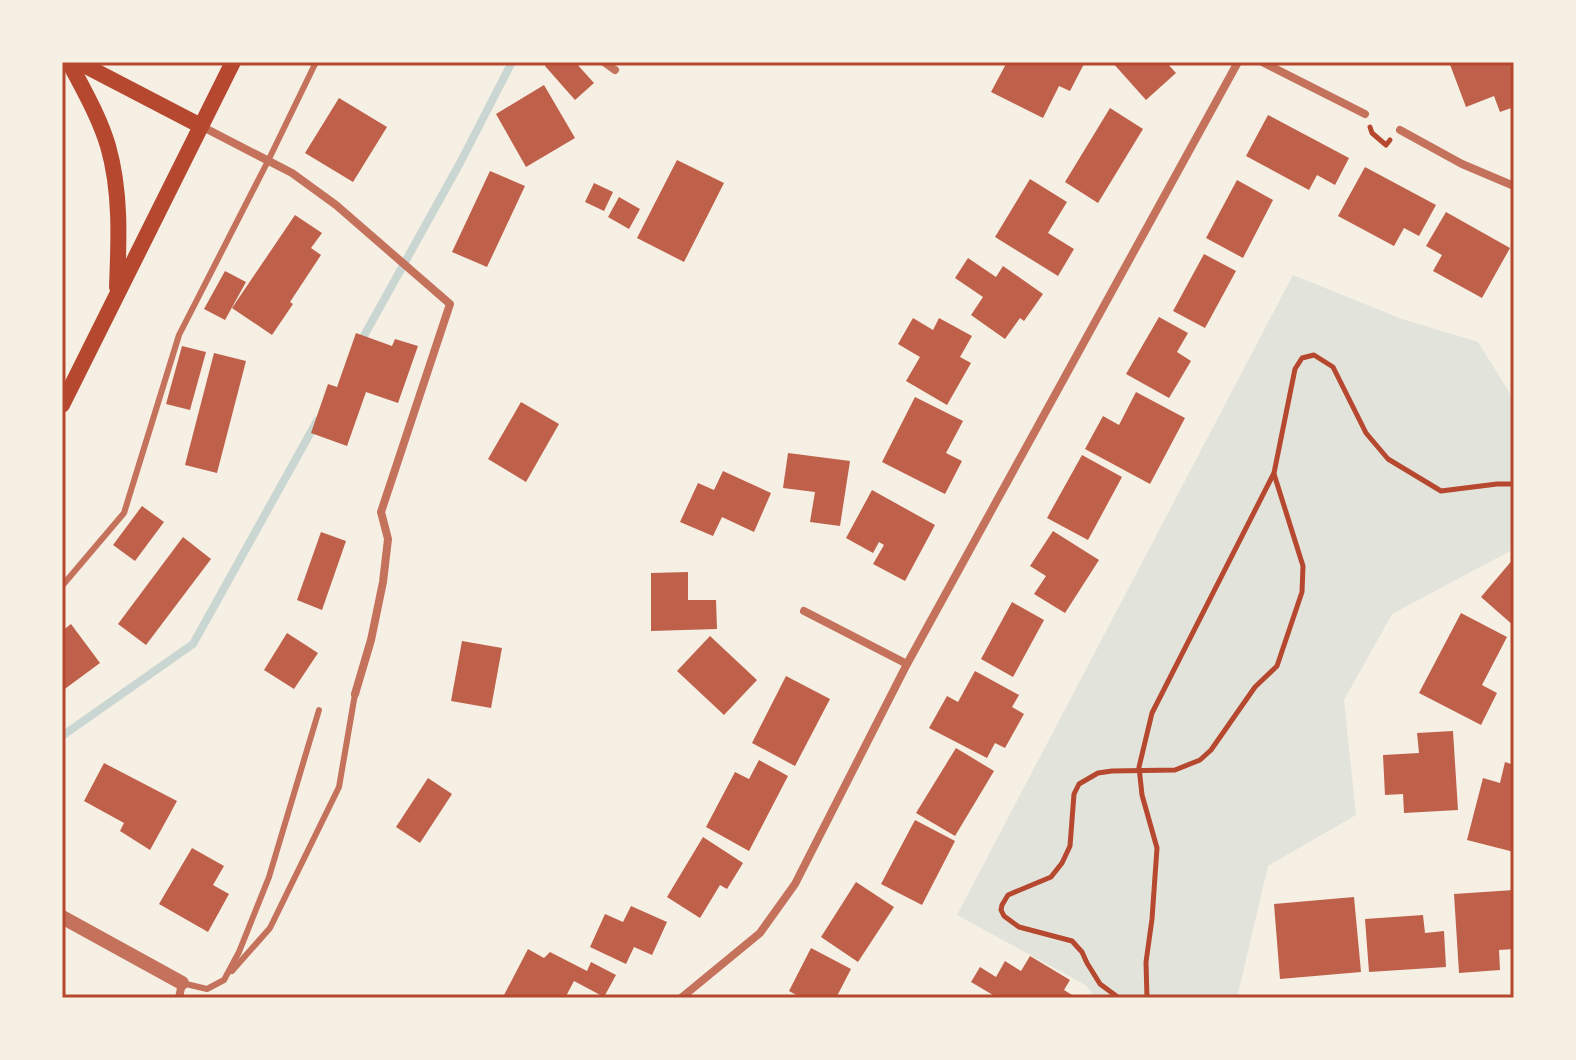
<svg xmlns="http://www.w3.org/2000/svg" width="1576" height="1060" font-family="Spectral,serif">
<style>
.green{fill:#e2e4dc}
.lines{fill:none;stroke-linecap:round;stroke-linejoin:round}
.stream{stroke:#c9d6d2;stroke-width:8}
.building{fill:#bf614a}
.path{stroke:#b5482f;stroke-width:5}
.service{stroke:#c5725c;stroke-width:6}
.minor{stroke:#c5725c;stroke-width:8}
.tertiary{stroke:#c5725c;stroke-width:14}
.secondary{stroke:#b5482f;stroke-width:16}
.neatline{fill:none;stroke:#b5482f;stroke-width:3}
</style>
<rect width="100%" height="100%" fill="#f6efe4"/>
<path class="green" d="M1293 275 1402 319 1478 342 1514 400V549L1392 614 1344 700 1356 815 1268 866 1237 998H1095L1087 986 957 915Z"/>
<g class="lines">
<g class="stream">
<path d="M360 343 460 163 512 62"/>
<path d="M62 736 193 644 317 421"/>
</g>
</g>
<g class="building">
<path d="M549 62H575L594 83 575 100 545 66Z"/>
<path d="M1007 62H1045L1049 64 1050 62H1085L1070 91 1059 86 1043 118 991 92Z"/>
<path d="M1112 62H1166L1176 73 1146 100Z"/>
<path d="M1449 62H1514V107L1500 112 1494 96 1466 107Z"/>
<path d="M544 85 575 138 526 167 496 114Z"/>
<path d="M339 98 387 127 353 182 305 153Z"/>
<path d="M1110 108 1143 129 1098 203 1065 182Z"/>
<path d="M1268 115 1349 158 1335 185 1317 175 1309 190 1246 156Z"/>
<path d="M677 160 724 183 684 262 637 238Z"/>
<path d="M1365 167 1436 205 1419 236 1404 228 1394 246 1338 216Z"/>
<path d="M490 171 525 186 487 267 452 252Z"/>
<path d="M1030 179 1067 202 1048 233 1074 249 1058 276 995 237Z"/>
<path d="M1237 180 1273 200 1243 258 1206 238Z"/>
<path d="M594 183 613 192 604 211 585 202Z"/>
<path d="M619 197 640 209 629 229 608 217Z"/>
<path d="M1446 212 1510 248 1482 298 1433 271 1442 255 1426 246Z"/>
<path d="M295 215 322 233 311 248 321 255 290 302 293 304 272 335 232 308Z"/>
<path d="M1204 254 1236 271 1205 328 1173 311Z"/>
<path d="M968 258 996 277 1003 266 1043 294 1024 321 1020 318 1005 339 971 315 983 297 955 278Z"/>
<path d="M225 271 246 282 225 320 204 309Z"/>
<path d="M1159 317 1188 333 1177 352 1191 361 1169 398 1126 374Z"/>
<path d="M913 318 933 330 939 318 972 336 960 357 971 363 947 405 906 381 920 357 898 344Z"/>
<path d="M356 333 392 346 395 339 418 346 398 403 366 392 347 446 311 433 328 384 337 387Z"/>
<path d="M182 346 206 352 190 410 166 404Z"/>
<path d="M214 353 246 361 217 473 185 465Z"/>
<path d="M1136 392 1185 418 1150 484 1085 449 1103 416 1119 425Z"/>
<path d="M915 397 963 421 946 453 962 461 945 494 882 462Z"/>
<path d="M521 402 559 424 526 482 488 459Z"/>
<path d="M788 453 850 461 840 526 810 522 815 492 783 488Z"/>
<path d="M1082 455 1122 477 1088 540 1047 518Z"/>
<path d="M723 471 771 493 754 532 722 517 713 536 680 522 698 483 714 490Z"/>
<path d="M872 490 935 525 905 581 873 564 884 545 879 542 873 553 846 538Z"/>
<path d="M142 506 164 522 135 561 113 545Z"/>
<path d="M1053 531 1099 560 1065 613 1034 594 1046 576 1030 566Z"/>
<path d="M321 532 346 541 322 610 297 600Z"/>
<path d="M183 537 211 559 146 645 118 624Z"/>
<path d="M1514 558V626L1481 597Z"/>
<path d="M688 572V600H716L717 629 651 631V573Z"/>
<path d="M1012 602 1044 620 1013 677 981 659Z"/>
<path d="M1461 613 1507 637 1482 685 1497 693 1481 725 1419 693Z"/>
<path d="M71 624 100 663 62 691V631Z"/>
<path d="M287 633 318 653 294 689 264 670Z"/>
<path d="M710 636 757 680 724 715 677 671Z"/>
<path d="M462 641 502 648 491 708 451 701Z"/>
<path d="M975 671 1019 695 1012 707 1024 714 1005 748 995 743 987 758 929 728 947 696 958 702Z"/>
<path d="M786 676 830 699 795 766 752 743Z"/>
<path d="M1453 731 1458 810 1404 813 1403 794 1385 795 1383 755 1419 753 1417 733Z"/>
<path d="M956 748 994 771 955 836 916 813Z"/>
<path d="M759 760 788 776 749 851 706 827 735 772 749 779Z"/>
<path d="M1505 762 1514 765V852L1467 840 1483 778 1500 783Z"/>
<path d="M104 763 177 801 150 850 120 831 124 823 84 801Z"/>
<path d="M428 778 452 794 420 843 396 827Z"/>
<path d="M915 820 955 841 922 905 881 884Z"/>
<path d="M703 837 743 863 727 889 720 885 700 918 667 897Z"/>
<path d="M192 848 224 866 213 885 229 894 208 932 159 904Z"/>
<path d="M856 882 894 907 858 962 821 937Z"/>
<path d="M1514 890V949L1499 950 1500 970 1459 973 1454 894Z"/>
<path d="M1354 897 1361 972 1280 979 1274 904Z"/>
<path d="M631 906 667 922 652 955 634 947 626 964 590 947 605 914 623 922Z"/>
<path d="M1423 915 1425 933 1444 931 1446 967 1369 972 1365 919Z"/>
<path d="M811 948 851 969 836 998H802L789 991Z"/>
<path d="M528 949 544 958 550 952 587 971 591 962 616 975 604 997 574 981 565 998H505L503 997Z"/>
<path d="M1030 956 1070 980 1064 990 1077 998H998L971 982 980 967 996 977 1005 961 1021 971Z"/>
</g>
<g class="lines">
<g class="path">
<path d="M1370 127 1372 133 1386 145 1390 140"/>
<path d="M1119 998 1100 984 1087 963 1082 952 1072 941 1019 927 1004 916 1001 910 1002 905 1008 895 1051 877 1062 863 1070 846 1074 794 1079 784 1098 773 1112 771 1175 770 1200 760 1211 750 1255 687 1277 666 1302 592 1303 566 1274 474"/>
<path d="M1147 998 1146 962 1152 919 1157 848 1142 795 1139 767 1152 713 1274 473 1295 369 1302 358 1314 355 1333 367 1366 433 1388 459 1441 491 1497 484H1514"/>
</g>
<g class="service">
<path d="M62 586 124 513 179 335 268 161 316 62"/>
<path d="M232 971 270 928 339 787 355 694"/>
<path d="M182 983 207 989 224 980 239 952 269 877 319 710"/>
</g>
<g class="minor">
<path d="M604 62 615 70"/>
<path d="M1262 62 1365 114"/>
<path d="M201 126 292 173 336 205 450 304 381 512 388 539 383 582 371 640 355 694"/>
<path d="M1400 130 1462 164 1514 186"/>
<path d="M804 611 907 664"/>
<path d="M179 998 182 983"/>
<path d="M681 998 760 933 795 884 907 664 1238 62"/>
</g>
<path class="tertiary" d="M62 917 182 983"/>
<g class="secondary">
<path d="M69 62C83 89 99 116 108 146 121 191 119 239 117 287"/>
<path d="M78 62 201 126"/>
<path d="M62 405 233 62"/>
</g>
</g>
<rect width="1576" height="1060" fill="none" stroke="#f6efe4" stroke-width="128"/>
<rect x="64" y="64" width="1448" height="932" class="neatline"/>
</svg>
